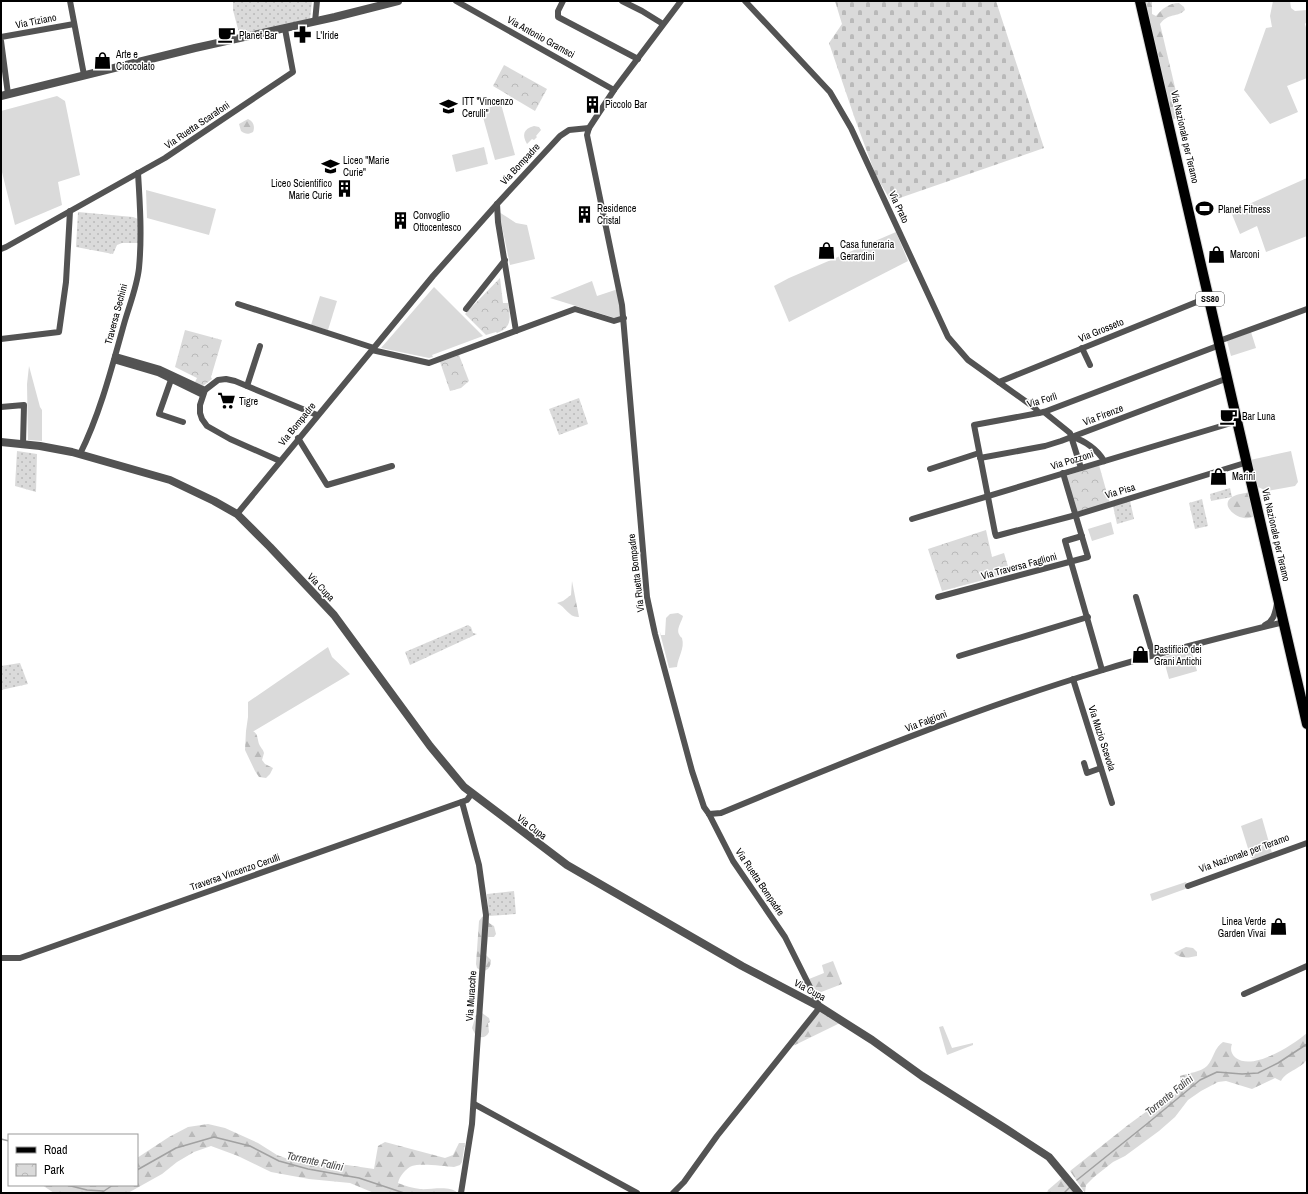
<svg xmlns="http://www.w3.org/2000/svg" width="1308" height="1194" font-family="'Archivo Narrow',sans-serif">
<style>
.grass{fill:#dadada}
.forest{fill:url(#forest-firs)}
.cemetery{fill:url(#cemetery-stones)}
.park{fill:url(#park-crowns)}
.garden{fill:url(#garden-dots)}
.lines{fill:none;stroke-linecap:round;stroke-linejoin:round}
.stream{stroke:#a1a1a1;stroke-width:1.5}
.primary-casing{stroke:#dbdbdb;stroke-width:12}
.minor{stroke:#535353;stroke-width:6}
.tertiary{stroke:#535353;stroke-width:8}
.primary{stroke:#000;stroke-width:10}
.labels{text-anchor:middle;dominant-baseline:central;stroke-width:3;stroke-linejoin:round;paint-order:stroke}
.shield{fill:#fff;stroke:#4c4c4c;stroke-width:1}
.shield-label{font-size:9px;font-weight:bold;fill:#000}
.street-label{font-size:10px;fill:#000;stroke:#fff}
.poi-label{font-size:10px;fill:#000;stroke:#fff;text-anchor:start}
.water-label{font-size:11px;font-style:italic;fill:#424242;stroke:#fff}
</style>
<defs>
<pattern id="forest-firs" width="22" height="20" patternUnits="userSpaceOnUse"><rect width="22" height="20" fill="#dadada"/><path d="M5 1l3.5 6h-7zM16 11l3.5 6h-7z" fill="#b9b9b9"/></pattern>
<pattern id="cemetery-stones" width="16" height="16" patternUnits="userSpaceOnUse"><rect width="16" height="16" fill="#dadada"/><path d="M2 7V4a2 2 0 0 1 4 0v3zM10 15v-3a2 2 0 0 1 4 0v3z" fill="#b9b9b9"/></pattern>
<pattern id="park-crowns" width="20" height="18" patternUnits="userSpaceOnUse"><rect width="20" height="18" fill="#dadada"/><path d="M2 6a3 3 0 1 1 6 0M12 15a3 3 0 1 1 6 0" fill="none" stroke="#b9b9b9"/></pattern>
<pattern id="garden-dots" width="8" height="8" patternUnits="userSpaceOnUse"><rect width="8" height="8" fill="#dadada"/><path d="M2 2h.1M6 6h.1" fill="none" stroke="#b9b9b9" stroke-width="1.8" stroke-linecap="round"/></pattern>
</defs>
<rect width="100%" height="100%" fill="#fff"/>
<g class="grass">
<path d="M1273 1H1290L1291 8 1295 11 1307 10V21L1305 24 1307 31V78L1287 86 1298 112 1270 124 1244 90 1266 28 1272 27 1270 16Z"/>
<path d="M57 96 65 101 80 175 58 182 62 205 15 225 1 168V111Z"/>
<path d="M501 104 515 155 495 160 481 110Z"/>
<path d="M534 126 539 127 541 130 536 136 537 137 534 140 532 139 527 144C522 135 523 129 534 126Z"/>
<path d="M484 147 488 164 456 172 452 155Z"/>
<path d="M1307 178V236L1266 252 1257 226 1240 234 1231 212Z"/>
<path d="M146 190 216 209 209 235 147 218Z"/>
<path d="M499 212 516 223 527 225 535 259 510 265Z"/>
<path d="M896 232 908 261 789 322 774 286 789 278Z"/>
<path d="M592 281 597 296 618 289 621 323 615 318 550 298Z"/>
<path d="M434 287 483 336 432 355 433 357 429 358 381 348Z"/>
<path d="M320 296 337 301 328 330 311 325Z"/>
<path d="M1251 332 1256 348 1231 356 1227 341Z"/>
<path d="M29 366 40 407 42 410V441L28 440 27 384Z"/>
<path d="M1291 451 1298 482 1295 486 1267 491 1258 487 1250 460Z"/>
<path d="M1111 522 1114 534 1092 541 1088 529Z"/>
<path d="M678 613 683 616C681 624 674 631 682 638 685 649 678 656 677 667L669 668 659 629 661 635H665L666 618 670 614Z"/>
<path d="M328 647 332 657 350 674 254 731H246L248 717V702Z"/>
<path d="M1191 649 1197 671 1169 679 1163 657Z"/>
<path d="M1262 818 1272 853 1254 859 1251 858 1241 826Z"/>
<path d="M1186 882 1188 888 1152 901 1150 894Z"/>
<path d="M943 1026 952 1048 973 1043V1045L947 1055 939 1027Z"/>
</g>
<g class="forest">
<path d="M1140 1H1152V14L1156 16C1162 9 1169 3 1179 3L1184 7 1185 10C1177 18 1169 12 1160 24L1182 117 1169 120Z"/>
<path d="M248 119C254 122 255 127 253 132 248 135 245 134 241 131L239 124Z"/>
<path d="M1251 492 1256 516C1252 517 1248 519 1244 518 1235 517 1220 505 1232 497 1237 494 1246 493 1251 492Z"/>
<path d="M572 581 579 617C569 618 566 607 557 603L563 601 571 595Z"/>
<path d="M251 730C258 733 257 737 259 744 260 747 263 749 264 753L262 760 265 764 273 768 270 774 266 778 259 777 255 771 245 750 246 731Z"/>
<path d="M489 916V923L494 926 496 934 494 937H488L486 955 491 960C491 969 485 974 477 968L476 964 479 921 482 917Z"/>
<path d="M1186 947 1193 948 1197 952V956C1188 958 1181 959 1174 953Z"/>
<path d="M833 961 842 984 816 994 809 979 824 973 822 965Z"/>
<path d="M819 1010 840 1023 795 1045 791 1046Z"/>
<path d="M482 1013 489 1018 490 1022 488 1023 489 1032C486 1038 482 1038 476 1036L472 1028 476 1015Z"/>
<path d="M1307 1033C1307 1041 1308 1052 1307 1059 1303 1068 1286 1071 1281 1081L1275 1078 1252 1089 1226 1081 1218 1082 1201 1091 1188 1100 1175 1117 1159 1131 1125 1156 1113 1162 1094 1177 1086 1185 1085 1193 1070 1171 1128 1125 1158 1103 1175 1094 1181 1086 1180 1076C1188 1073 1201 1072 1207 1066 1214 1058 1214 1048 1223 1042L1232 1044C1230 1049 1231 1054 1236 1058 1253 1071 1293 1045 1307 1033Z"/>
<path d="M208 1124 225 1128 258 1143 277 1155 288 1159 310 1163 340 1164 374 1169 378 1146 385 1142 445 1158 453 1155 459 1143H465L462 1162 460 1165 454 1167C445 1166 419 1163 412 1166 406 1168 399 1177 398 1183 405 1186 412 1188 420 1189 430 1190 451 1185 457 1193H374L350 1183 309 1179 271 1172 238 1156 211 1146 194 1152 177 1162 162 1174 128 1193H54L42 1185H137V1158L169 1137 188 1127Z"/>
<path d="M1062 1178 1075 1193H1047L1048 1190Z"/>
</g>
<path class="cemetery" d="M835 1H996L1044 148 891 201 876 176 855 119 829 43 842 24Z"/>
<g class="park">
<path d="M504 65 547 89 535 111 493 86Z"/>
<path d="M500 278 503 303H508C510 317 513 327 497 333L496 332 486 335 465 314Z"/>
<path d="M185 330 222 340 211 377 212 379 203 386 195 382 197 378 175 367Z"/>
<path d="M459 355 469 381 461 388 450 391 440 362Z"/>
<path d="M1099 465 1110 504 1077 513 1066 476Z"/>
<path d="M986 530 992 557 1004 553 1010 573 942 591 928 549Z"/>
</g>
<g class="garden">
<path d="M233 1H312L310 19 240 37 233 10Z"/>
<path d="M78 212 133 217 138 219V243H122L117 245 113 254 76 247Z"/>
<path d="M579 398 588 424 559 435 549 409Z"/>
<path d="M17 451 37 454 36 492 15 486Z"/>
<path d="M1230 488 1232 497 1211 501 1210 494Z"/>
<path d="M1202 499 1208 526 1195 529 1189 503Z"/>
<path d="M1130 501 1134 519 1117 524 1113 506Z"/>
<path d="M468 625 471 627 473 633 477 634 410 665 405 652Z"/>
<path d="M20 663 28 684 1 690V666Z"/>
<path d="M514 891 516 914 489 916 487 894Z"/>
</g>
<g class="lines">
<g class="stream">
<path d="M1 1139 9 1141"/>
<path d="M137 1170 176 1148 214 1137 250 1146 279 1161 308 1169 359 1178 404 1193"/>
<path d="M1077 1180 1148 1123 1200 1080 1217 1072 1242 1074 1258 1073 1278 1063 1307 1044"/>
<path d="M67 1185 87 1190 103 1191"/>
<path d="M101 1193 113 1185"/>
<path d="M1064 1193 1070 1187"/>
</g>
<defs>
<path id="primary" d="M1140 1 1307 724"/>
</defs>
<use href="#primary" class="primary-casing"/>
<g class="minor">
<path d="M70 1 84 75"/>
<path d="M456 1 614 90"/>
<path d="M563 1 558 11V17L638 59"/>
<path d="M622 1 642 11 663 24"/>
<path d="M745 1 830 92 851 128 948 337 968 360 1035 408 1039 413"/>
<path d="M315 22 317 1"/>
<path d="M1 37 74 24"/>
<path d="M1 41 8 94"/>
<path d="M497 204 498 222 516 331"/>
<path d="M1 249 6 247 165 158 293 72 285 29"/>
<path d="M238 304 374 348"/>
<path d="M466 309 505 260"/>
<path d="M1 339 59 332 66 282 70 211"/>
<path d="M1219 341 1307 309"/>
<path d="M1220 345 1044 412 974 425 995 533 996 536 1076 515 1248 462"/>
<path d="M1082 348 1090 365"/>
<path d="M372 350 429 363 575 309 614 321 624 318"/>
<path d="M115 356 160 369 205 390"/>
<path d="M114 360 158 373 203 395"/>
<path d="M172 377 159 414 183 422"/>
<path d="M999 382 1209 297"/>
<path d="M247 386 260 346"/>
<path d="M1 407 24 405 23 444"/>
<path d="M1044 412 1070 433 1081 468"/>
<path d="M1072 437C1084 440 1098 450 1104 461"/>
<path d="M298 438 327 485 392 466"/>
<path d="M80 454C100 414 112 367 124 324 129 306 137 287 139 268 142 237 140 204 138 173"/>
<path d="M980 458 1045 446 1061 441 1228 378"/>
<path d="M280 461 230 439 207 426 202 419 200 413V405L205 390 218 380 226 379 235 381 317 415"/>
<path d="M930 469 979 453"/>
<path d="M237 514 433 276 497 204 560 136 569 130 589 128"/>
<path d="M912 519 1238 421"/>
<path d="M1082 536 1065 541 1102 670"/>
<path d="M938 597 1088 557 1063 473"/>
<path d="M1136 597 1153 655"/>
<path d="M1265 625C1274 621 1275 613 1277 604"/>
<path d="M959 656 1088 617"/>
<path d="M1073 679 1112 803"/>
<path d="M1084 763 1087 773 1101 768"/>
<path d="M709 814 721 813C846 761 973 709 1103 670 1162 652 1223 637 1284 622"/>
<path d="M1188 886 1307 843"/>
<path d="M1 958H20L467 800 472 793"/>
<path d="M1244 994 1307 966"/>
<path d="M474 1104 637 1193"/>
<path d="M461 1193 472 1124 486 915 479 865 462 802"/>
<path d="M673 1193 684 1182 717 1136 820 1007 785 937 733 861 709 814 704 807 692 771 655 634 647 597 622 305 587 135 589 128 614 90 681 1"/>
</g>
<g class="tertiary">
<path d="M1 96 195 48 335 17 398 1"/>
<path d="M1 442 40 446 72 452 170 480 214 501 237 514 270 547 334 615 430 746 464 787 567 865 742 966 820 1007 872 1040 922 1076 1006 1129 1049 1157 1079 1193"/>
</g>
<use href="#primary" class="primary"/>
</g>
<defs>
<symbol id="cafe-bare" viewBox="-9 -9 18 18"><path d="M-5.5-4.5H6V0H3Q3 3.5 0 3.5H-2.5Q-5.5 3.5-5.5 0ZM3-3.2v2h1.7v-2ZM-6 4.5H4V6H-6Z" fill="#000" stroke="#fff" stroke-width="2.5" paint-order="stroke"/></symbol>
<symbol id="pharmacy-bare" viewBox="-9 -9 18 18"><path d="M-2-6h4v4h4v4h-4v4h-4v-4h-4v-4h4Z" fill="#000" stroke="#fff" stroke-width="2.5" paint-order="stroke"/></symbol>
<symbol id="shop-bare" viewBox="-9 -9 18 18"><path d="M-5-2.5h2.3a2.7 3.5 0 0 1 5.4 0H5L5.5 6h-11ZM-1.5-2.5h3a1.5 2.3 0 0 0-3 0Z" fill="#000" stroke="#fff" stroke-width="2.5" paint-order="stroke"/></symbol>
<symbol id="building-bare" viewBox="-9 -9 18 18"><path d="M-4-6H4V6H1V3H-1V6H-4ZM-2.5-4.3h1.7v1.8h-1.7ZM.8-4.3h1.7v1.8H.8ZM-2.5-1h1.7V.8h-1.7ZM.8-1h1.7V.8H.8Z" fill="#000" stroke="#fff" stroke-width="2.5" paint-order="stroke"/></symbol>
<symbol id="school-bare" viewBox="-9 -9 18 18"><path d="M0-5L7-2L0 1L-7-2ZM-4 1L0 2.5L4 1V4Q0 6-4 4Z" fill="#000" stroke="#fff" stroke-width="2.5" paint-order="stroke"/></symbol>
<symbol id="stadium-bare" viewBox="-9 -9 18 18"><path d="M0-5a6.5 5 0 1 0 0 10a6.5 5 0 1 0 0-10ZM-3.5-1.8h7v3.6h-7Z" fill="#000" stroke="#fff" stroke-width="2.5" paint-order="stroke"/></symbol>
<symbol id="supermarket-bare" viewBox="-9 -9 18 18"><path d="M-6-5.5h2.5l.6 2H6L4.5 2H-2.5L-4.4-4H-6ZM-1.5 3.2a1.3 1.3 0 1 0 .1 0ZM3 3.2a1.3 1.3 0 1 0 .1 0Z" fill="#000" stroke="#fff" stroke-width="2.5" paint-order="stroke"/></symbol>
</defs>
<g fill-rule="evenodd">
<use href="#cafe-bare" x="214" y="22" width="25" height="25"/>
<use href="#pharmacy-bare" x="290" y="22" width="25" height="25"/>
<use href="#shop-bare" x="90" y="48" width="25" height="25"/>
<use href="#building-bare" x="580" y="92" width="25" height="25"/>
<use href="#school-bare" x="436" y="94" width="25" height="25"/>
<use href="#school-bare" x="318" y="154" width="25" height="25"/>
<use href="#building-bare" x="332" y="176" width="25" height="25"/>
<use href="#stadium-bare" x="1192" y="196" width="25" height="25"/>
<use href="#building-bare" x="572" y="202" width="25" height="25"/>
<use href="#building-bare" x="388" y="208" width="25" height="25"/>
<use href="#shop-bare" x="814" y="238" width="25" height="25"/>
<use href="#shop-bare" x="1204" y="242" width="25" height="25"/>
<use href="#supermarket-bare" x="214" y="388" width="25" height="25"/>
<use href="#cafe-bare" x="1216" y="404" width="25" height="25"/>
<use href="#shop-bare" x="1206" y="464" width="25" height="25"/>
<use href="#shop-bare" x="1128" y="642" width="25" height="25"/>
<use href="#shop-bare" x="1266" y="914" width="25" height="25"/>
</g>
<g class="labels">
<rect class="shield" x="1196" y="292" width="28" height="14" rx="3"/>
<g class="shield-label">
<text x="1210" y="299">SS80</text>
</g>
<g class="street-label">
<text transform="translate(36 21) rotate(-11)">Via Tiziano</text>
<text transform="translate(541 37) rotate(29)">Via Antonio Gramsci</text>
<text transform="translate(197 125) rotate(-34)">Via Ruetta Scarafoni</text>
<text transform="translate(1185 137) rotate(77)">Via Nazionale per Teramo</text>
<text transform="translate(520 164) rotate(-47)">Via Bompadre</text>
<text transform="translate(899 207) rotate(65)">Via Prato</text>
<text transform="translate(116 314) rotate(-75)">Traversa Sechini</text>
<text transform="translate(1101 330) rotate(-22)">Via Grosseto</text>
<text transform="translate(1042 400) rotate(-16)">Via Forlì</text>
<text transform="translate(1103 415) rotate(-21)">Via Firenze</text>
<text transform="translate(297 424) rotate(-51)">Via Bompadre</text>
<text transform="translate(1072 460) rotate(-17)">Via Pozzoni</text>
<text transform="translate(1120 491) rotate(-16)">Via Pisa</text>
<text transform="translate(1276 535) rotate(77)">Via Nazionale per Teramo</text>
<text transform="translate(1019 566) rotate(-15)">Via Traversa Faglioni</text>
<text transform="translate(636 573) rotate(-97)">Via Ruetta Bompadre</text>
<text transform="translate(321 587) rotate(47)">Via Cupa</text>
<text transform="translate(926 721) rotate(-21)">Via Falgioni</text>
<text transform="translate(1102 738) rotate(72)">Via Muzio Scevola</text>
<text transform="translate(532 827) rotate(37)">Via Cupa</text>
<text transform="translate(1244 853) rotate(-20)">Via Nazionale per Teramo</text>
<text transform="translate(235 872) rotate(-19)">Traversa Vincenzo Cerulli</text>
<text transform="translate(760 882) rotate(56)">Via Ruetta Bompadre</text>
<text transform="translate(810 990) rotate(28)">Via Cupa</text>
<text transform="translate(471 996) rotate(-86)">Via Muracche</text>
</g>
<g class="poi-label">
<text x="239" y="35">Planet Bar</text>
<text x="316" y="35">L'Iride</text>
<text x="116" y="54">Arte e<tspan x="116" dy="12">Cioccolato</tspan></text>
<text x="462" y="101">ITT "Vincenzo<tspan x="462" dy="12">Cerulli"</tspan></text>
<text x="605" y="104">Piccolo Bar</text>
<text x="343" y="160">Liceo "Marie<tspan x="343" dy="12">Curie"</tspan></text>
<text x="332" y="183" text-anchor="end">Liceo Scientifico<tspan x="332" dy="12">Marie Curie</tspan></text>
<text x="597" y="208">Residence<tspan x="597" dy="12">Cristal</tspan></text>
<text x="1218" y="209">Planet Fitness</text>
<text x="413" y="215">Convoglio<tspan x="413" dy="12">Ottocentesco</tspan></text>
<text x="840" y="244">Casa funeraria<tspan x="840" dy="12">Gerardini</tspan></text>
<text x="1230" y="254">Marconi</text>
<text x="239" y="401">Tigre</text>
<text x="1242" y="416">Bar Luna</text>
<text x="1232" y="476">Marini</text>
<text x="1154" y="649">Pastificio dei<tspan x="1154" dy="12">Grani Antichi</tspan></text>
<text x="1266" y="921" text-anchor="end">Linea Verde<tspan x="1266" dy="12">Garden Vivai</tspan></text>
</g>
<g class="water-label">
<text transform="translate(1169 1095) rotate(-39)">Torrente Falini</text>
<text transform="translate(315 1161) rotate(12)">Torrente Falini</text>
</g>
</g>
<rect width="1308" height="1194" fill="none" stroke="#000000" stroke-width="4"/>
<rect x="8" y="1134" width="130" height="52" fill="#ffffff" stroke="#999999"/>
<rect x="16" y="1147" width="20" height="6" fill="#000000" stroke="#999999"/>
<text x="44" y="1154" font-size="12" fill="#000000">Road</text>
<rect x="16" y="1164" width="20" height="12" fill="url(#park-crowns)" stroke="#999999"/>
<text x="44" y="1174" font-size="12" fill="#000000">Park</text>
</svg>
